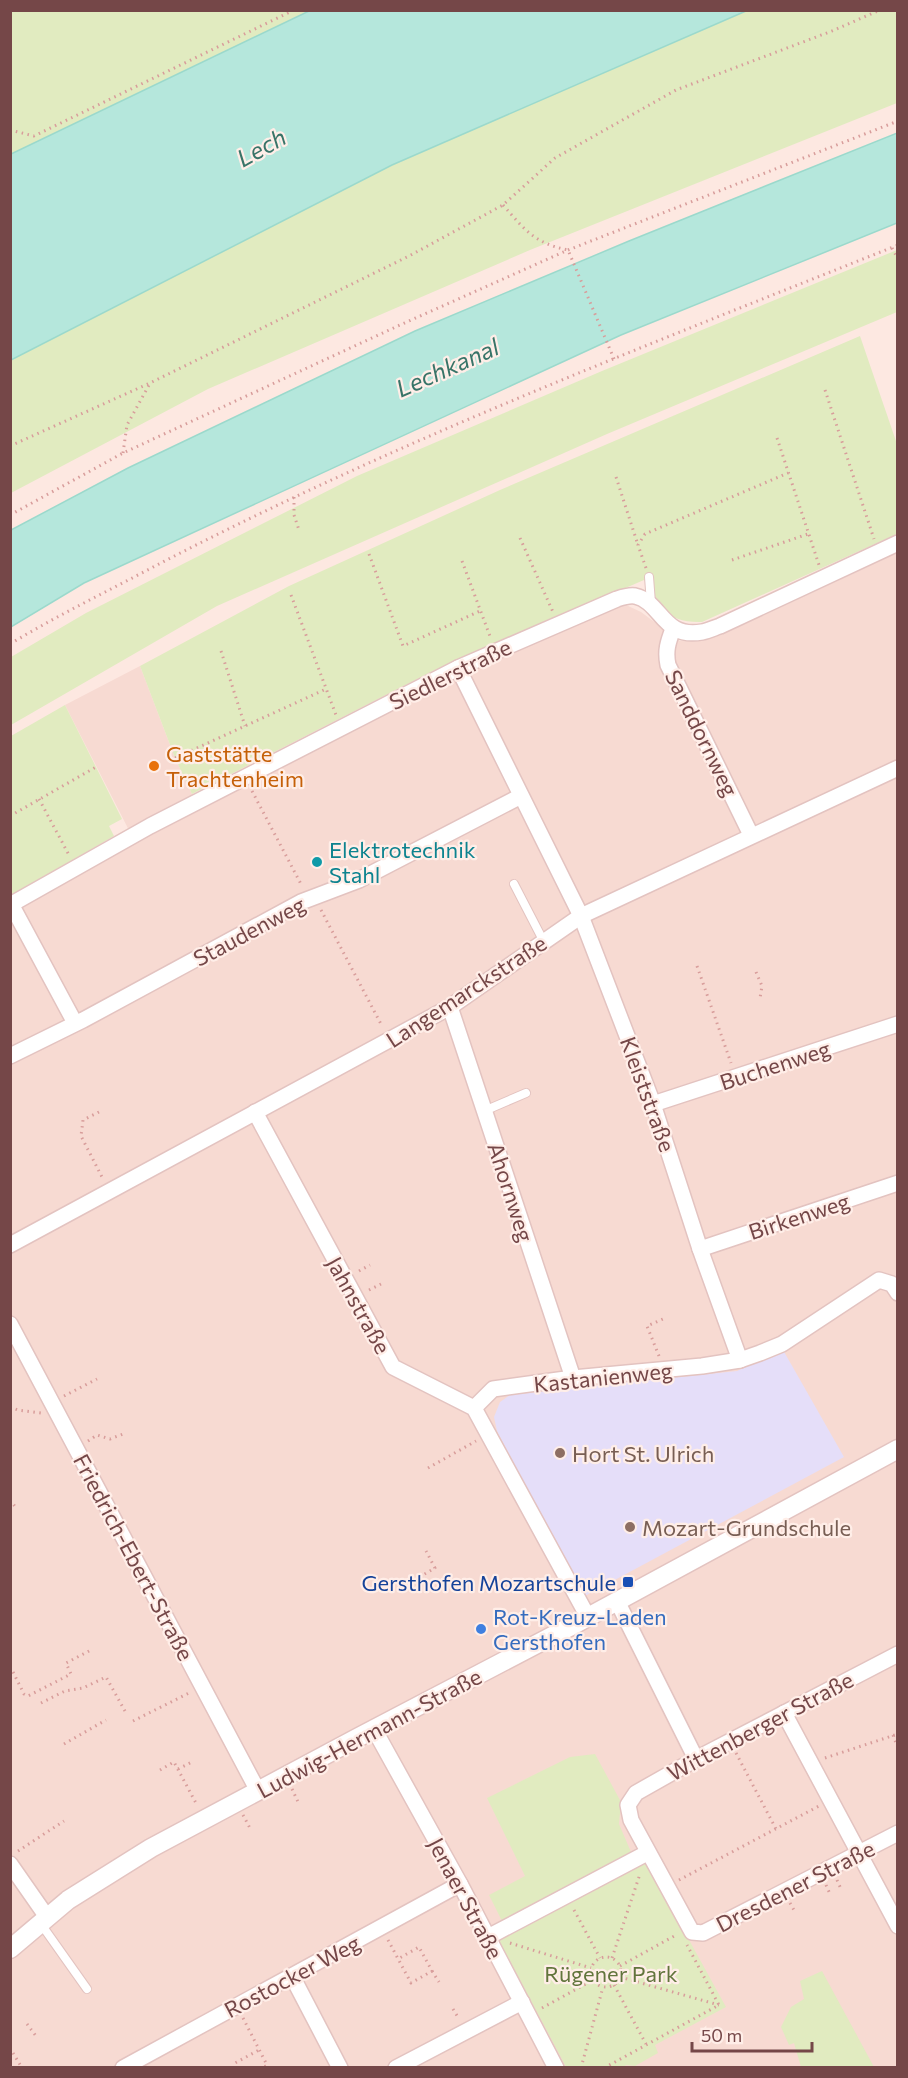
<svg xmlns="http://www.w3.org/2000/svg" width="908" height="2078" font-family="Commissioner,sans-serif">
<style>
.residential{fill:#f7dad2}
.education{fill:#e5def9}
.green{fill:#e1ebc0}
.water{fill:#b5e7dc;stroke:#9bd9cc;stroke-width:1.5}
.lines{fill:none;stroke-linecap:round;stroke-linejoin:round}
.service-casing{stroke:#e3c3c0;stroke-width:10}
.minor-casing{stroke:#e3c3c0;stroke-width:18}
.tertiary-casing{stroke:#e3c3c0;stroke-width:21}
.path{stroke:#d89d9b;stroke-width:3;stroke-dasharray:1.5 4.5;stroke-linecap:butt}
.service{stroke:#fff;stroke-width:8}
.minor{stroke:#fff;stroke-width:15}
.tertiary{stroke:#fff;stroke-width:18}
.food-dot{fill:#e8710a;stroke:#ffeee8;stroke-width:2}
.culture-dot{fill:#0f9aa8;stroke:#ffeee8;stroke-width:2}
.education-dot{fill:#8d6e63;stroke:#ffeee8;stroke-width:2}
.transit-dot{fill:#1a4fb4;stroke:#ffeee8;stroke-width:2}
.shop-dot{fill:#3f7fe0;stroke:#ffeee8;stroke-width:2}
.labels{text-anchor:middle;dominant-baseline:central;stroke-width:4.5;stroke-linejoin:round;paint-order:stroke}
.street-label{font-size:22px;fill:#754748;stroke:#ffeee8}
.food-label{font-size:22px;fill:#c56008;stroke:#ffeee8;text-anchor:start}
.culture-label{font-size:22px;fill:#0d838f;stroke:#ffeee8;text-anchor:start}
.education-label{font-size:22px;fill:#785e54;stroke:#ffeee8;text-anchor:start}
.transit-label{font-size:22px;fill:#164399;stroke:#ffeee8;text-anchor:end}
.shop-label{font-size:22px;fill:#366cbe;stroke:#ffeee8;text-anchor:start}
.park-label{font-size:22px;fill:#62753c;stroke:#ffeee8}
.water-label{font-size:24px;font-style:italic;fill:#387468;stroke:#ffeee8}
</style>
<rect width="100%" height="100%" fill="#fde8e1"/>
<path class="residential" d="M897 553V2067H11L10 913 135 842 65 705 140 666 175 758 192 794 203 805 445 682 624 604 641 612 680 641 719 636Z"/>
<path class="education" d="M783 1350 844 1457 583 1597 497 1431 494 1417 500 1402 510 1395 737 1371Z"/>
<g class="green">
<path d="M11 11H309L11 154Z"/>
<path d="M746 11H897V103L530 250 208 389 11 493V360L392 165Z"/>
<path d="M897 250V312L607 434 217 606 11 725V657L86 613 357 476 602 371Z"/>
<path d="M860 336 897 444V534L702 622C664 623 664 606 644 580L433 671 192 794 175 758 140 666 289 586 500 490Z"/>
<path d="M65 705 122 819 109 826 114 836 11 896V736Z"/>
<path d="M595 1754 621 1802 619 1824 631 1852 502 1921 489 1895 525 1876 487 1798 570 1757Z"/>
<path d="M645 1860 726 2007 655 2045 658 2053 635 2066 626 2065 623 2068 566 2067 498 1939Z"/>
<path d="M822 1971 874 2067H801L794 2043 789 2045 781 2027 791 2007 804 1999 800 1981Z"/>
</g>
<g class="water">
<path d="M309 11H746L392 165 11 360V154Z"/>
<path d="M897 133V223L621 335 84 583 11 627V530L128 468 415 331 629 241Z"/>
</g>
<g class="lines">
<defs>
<g id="service">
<path d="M649 577 651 603"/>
<path d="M514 884 544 942"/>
<path d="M484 1111 526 1093"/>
<path d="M41 1924 87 1989"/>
</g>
<g id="minor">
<path d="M673 629C668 642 665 651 668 665L751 835"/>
<path d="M458 668 581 916 652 1101 700 1249 740 1360"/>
<path d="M11 904 75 1023"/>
<path d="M10 905 150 826 458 668 617 599C623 597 629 595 635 596 662 602 662 639 702 632 708 631 714 628 720 626L898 543"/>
<path d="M450 1007 573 1378"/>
<path d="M10 1056 83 1020 301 902 359 880 521 796"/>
<path d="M653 1104 898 1024"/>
<path d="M255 1112 393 1367 474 1408 588 1617"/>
<path d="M10 1245 450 1007 581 916 898 768"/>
<path d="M700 1249 898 1183"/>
<path d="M10 1324 258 1791"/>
<path d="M474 1408 493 1389 573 1378 702 1366 740 1360 760 1353 782 1344 879 1280 892 1284 898 1293"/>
<path d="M617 1601 696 1759"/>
<path d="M898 1654 696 1759 636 1793 628 1805 631 1820 692 1932 703 1933 898 1833"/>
<path d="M784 1713 898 1926"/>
<path d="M374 1729 460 1884 556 2068"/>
<path d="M10 1864 47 1917"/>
<path d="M488 1937 647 1853"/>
<path d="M292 1976 340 2068"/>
<path d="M123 2068 460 1884"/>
<path d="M396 2068 522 2002"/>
</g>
<path id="tertiary" d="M10 1949 68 1900 151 1848 357 1738 577 1623 898 1449"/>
</defs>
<use href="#service" class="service-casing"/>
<use href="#minor" class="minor-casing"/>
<use href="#tertiary" class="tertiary-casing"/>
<g class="path">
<path d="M10 130 34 136 294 10"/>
<path d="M503 205C525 230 534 243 568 250L614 359"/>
<path d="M892 248 898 259"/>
<path d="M825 390 874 539"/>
<path d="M777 438 819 565"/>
<path d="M10 446 150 383 409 256 503 205 555 158 676 90 832 31 880 10"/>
<path d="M123 453 127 425 149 385"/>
<path d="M616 477 638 545"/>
<path d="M294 497V515L299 530"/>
<path d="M10 515 123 453 400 325 568 250 898 121"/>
<path d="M520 538 553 612"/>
<path d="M369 554 403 646 480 611"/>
<path d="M732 560 808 534"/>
<path d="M462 561 491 639"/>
<path d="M646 568 638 545 645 534 788 473"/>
<path d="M291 595 336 715"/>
<path d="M10 644C58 615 108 591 157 565 396 441 648 345 898 245"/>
<path d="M221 651 245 726"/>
<path d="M175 758 326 689"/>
<path d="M252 791 302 886"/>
<path d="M39 799 69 855"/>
<path d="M10 816 96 767"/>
<path d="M321 910 382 1026"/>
<path d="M697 966 731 1063"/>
<path d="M756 972 762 986 760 998"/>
<path d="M99 1112 83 1120 81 1136 103 1179"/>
<path d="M359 1271 370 1265"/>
<path d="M369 1290 381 1284"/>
<path d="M659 1356 647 1326 663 1319"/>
<path d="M64 1396 97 1379"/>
<path d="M10 1407 18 1410 41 1413"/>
<path d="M88 1441 97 1435 110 1439 123 1434"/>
<path d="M428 1468 476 1441"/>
<path d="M10 1500 17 1509"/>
<path d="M409 1583 435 1568 426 1551"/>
<path d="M13 1672 24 1694 28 1696 71 1674 66 1663 91 1650"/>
<path d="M41 1703 65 1691 83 1688 106 1677 125 1711"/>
<path d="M133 1721 191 1692"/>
<path d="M893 1735 898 1748"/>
<path d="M64 1744 106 1720"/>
<path d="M736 1753 776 1829"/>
<path d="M825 1758 898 1734"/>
<path d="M178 1769 194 1761"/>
<path d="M160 1770 174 1762 197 1805"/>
<path d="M292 1789 299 1804"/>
<path d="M243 1815 251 1830"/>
<path d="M18 1851 64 1821"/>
<path d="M679 1880 819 1806"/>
<path d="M837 1880 841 1889"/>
<path d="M826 1885 830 1894"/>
<path d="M790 1903 795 1912"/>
<path d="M574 1910 600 1958"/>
<path d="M388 1940 411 1983 432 1971 419 1947 398 1959"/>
<path d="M510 1943 591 1968"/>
<circle cx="606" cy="1972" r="15"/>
<path d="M612 1958 640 1874"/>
<path d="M620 1966 676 1935"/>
<path d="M432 1971 439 1982"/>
<path d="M620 1977 719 2005"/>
<path d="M614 1985 646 2044"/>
<path d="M542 2008 593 1980"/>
<path d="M453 2009 459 2019"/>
<path d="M243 2018 267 2065 263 2068"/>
<path d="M27 2024 36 2036"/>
<path d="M13 2053 22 2068"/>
<path d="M237 2068 235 2063 259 2050"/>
<path d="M581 2068 603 1987"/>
<path d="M604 2068 719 2005 687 1945"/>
</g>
<use href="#service" class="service"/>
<use href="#minor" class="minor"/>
<use href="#tertiary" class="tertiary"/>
</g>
<circle class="food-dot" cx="154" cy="766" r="6"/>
<circle class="culture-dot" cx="317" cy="862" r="6"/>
<g class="education-dot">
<circle cx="560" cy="1453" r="6"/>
<circle cx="630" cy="1527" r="6"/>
</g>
<rect class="transit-dot" x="622" y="1576" width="12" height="12" rx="3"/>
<circle class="shop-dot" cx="481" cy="1629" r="6"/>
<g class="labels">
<g class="street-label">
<text transform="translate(450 674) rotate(-26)">Siedlerstraße</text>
<text transform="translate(702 733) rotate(64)">Sanddornweg</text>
<text transform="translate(249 931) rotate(-28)">Staudenweg</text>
<text transform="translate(466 991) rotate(-33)">Langemarckstraße</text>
<text transform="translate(775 1065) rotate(-18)">Buchenweg</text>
<text transform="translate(648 1094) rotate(70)">Kleiststraße</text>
<text transform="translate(511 1192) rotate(72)">Ahornweg</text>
<text transform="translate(799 1216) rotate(-18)">Birkenweg</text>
<text transform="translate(359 1305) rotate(61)">Jahnstraße</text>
<text transform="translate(603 1377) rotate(-6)">Kastanienweg</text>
<text transform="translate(134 1557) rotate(62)">Friedrich-Ebert-Straße</text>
<text transform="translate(760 1726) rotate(-28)">Wittenberger Straße</text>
<text transform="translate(369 1733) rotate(-28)">Ludwig-Hermann-Straße</text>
<text transform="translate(795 1886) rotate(-27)">Dresdener Straße</text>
<text transform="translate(466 1898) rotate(62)">Jenaer Straße</text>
<text transform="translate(292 1976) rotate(-28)">Rostocker Weg</text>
</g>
<g class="food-label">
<text x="166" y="753">Gaststätte<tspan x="166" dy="25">Trachtenheim</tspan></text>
</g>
<g class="culture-label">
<text x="329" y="849">Elektrotechnik<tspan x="329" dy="25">Stahl</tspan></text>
</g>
<g class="education-label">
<text x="572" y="1453">Hort St. Ulrich</text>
<text x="642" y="1527">Mozart-Grundschule</text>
</g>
<g class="transit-label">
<text x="616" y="1582">Gersthofen Mozartschule</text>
</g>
<g class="shop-label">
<text x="493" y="1616">Rot-Kreuz-Laden<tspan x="493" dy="25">Gersthofen</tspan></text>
</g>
<g class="park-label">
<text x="611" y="1973">Rügener Park</text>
</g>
<g class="water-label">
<text transform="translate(261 147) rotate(-29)">Lech</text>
<text transform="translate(447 367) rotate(-24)">Lechkanal</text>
</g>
</g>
<rect width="908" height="2078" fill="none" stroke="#754748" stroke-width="24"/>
<path d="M692 2042v9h120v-9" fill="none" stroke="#754748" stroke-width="3"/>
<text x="701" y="2042" font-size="18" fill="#754748" stroke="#ffeee8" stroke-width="4.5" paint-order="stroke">50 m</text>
</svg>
